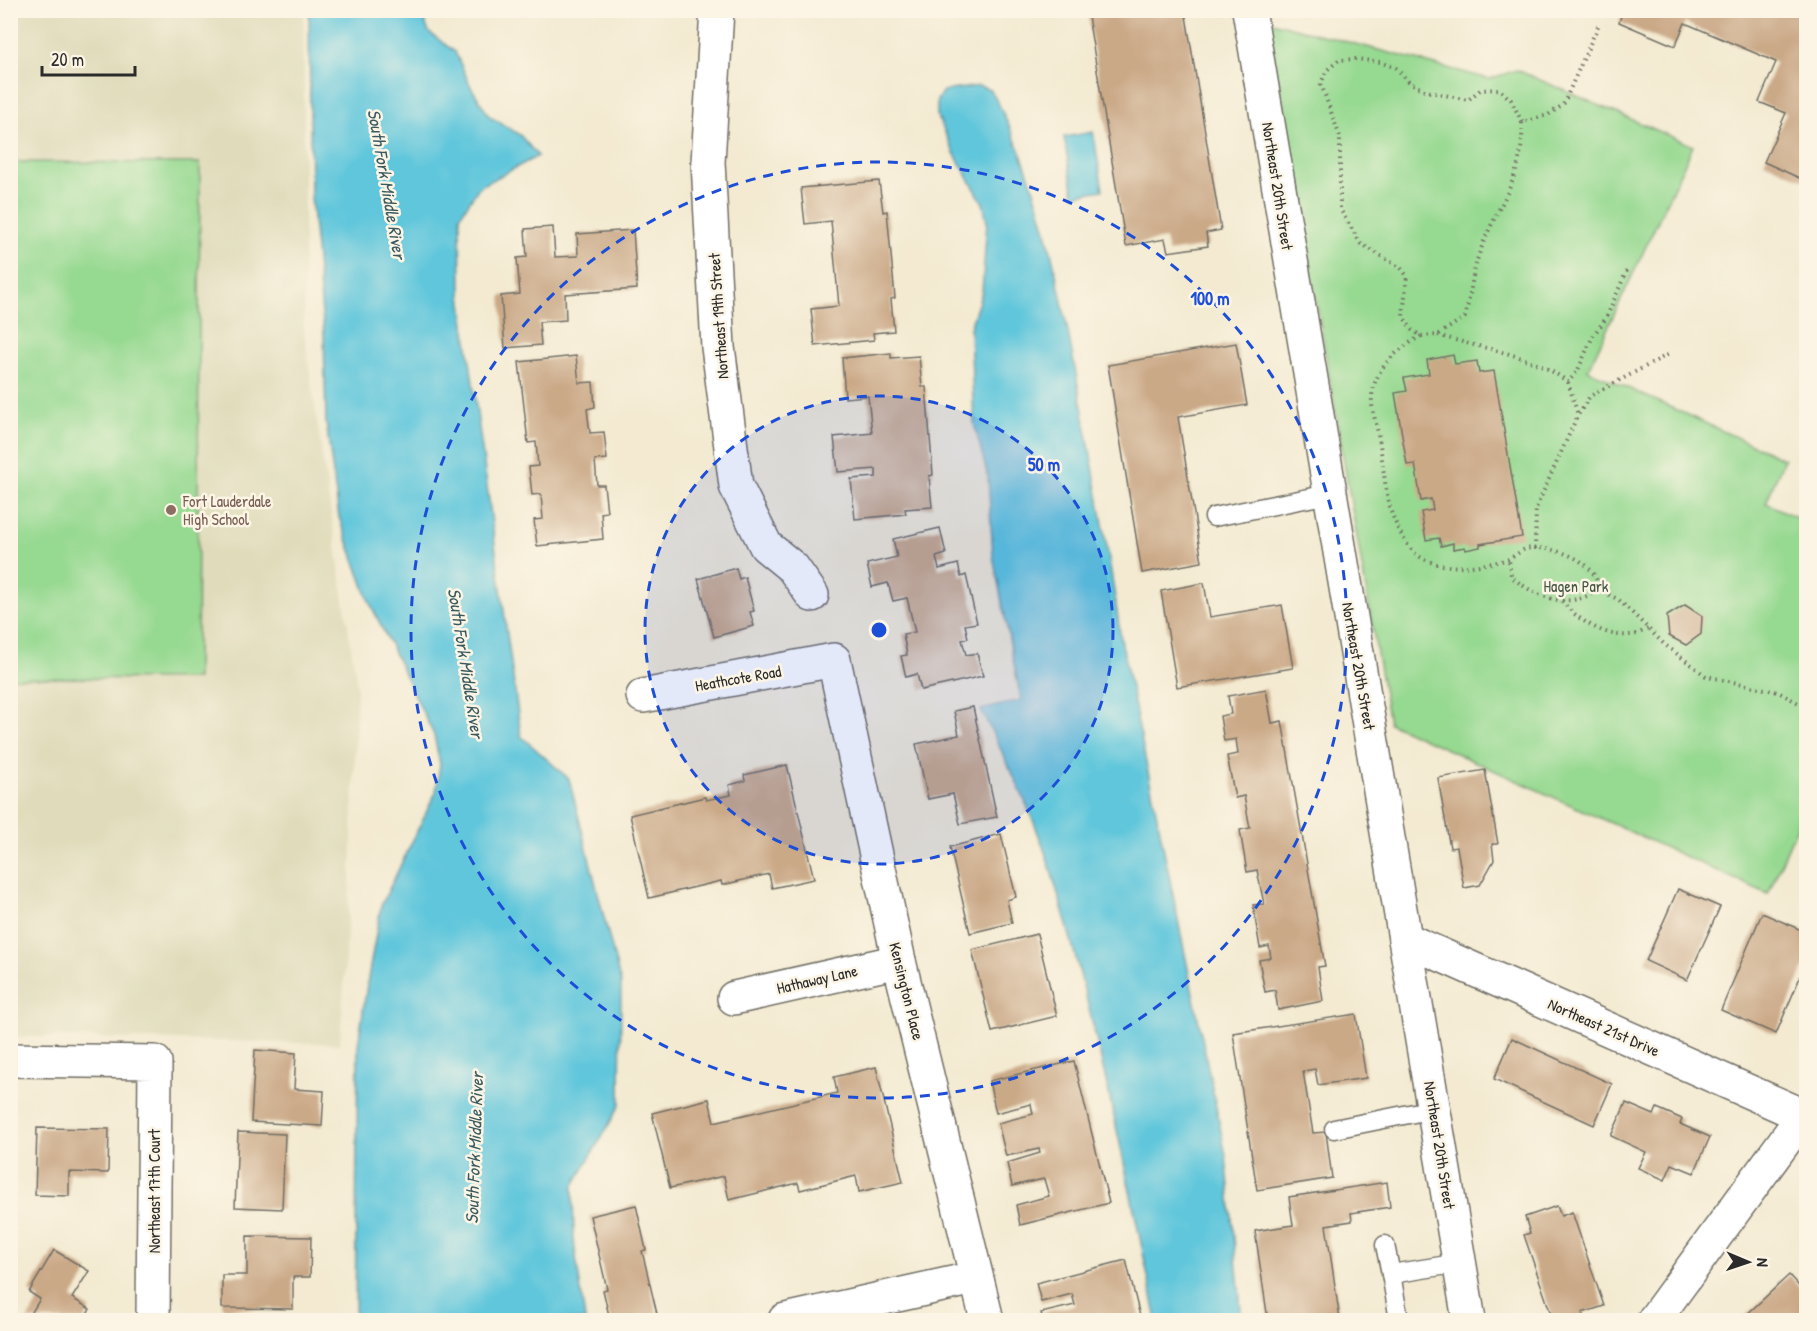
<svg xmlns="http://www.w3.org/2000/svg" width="1817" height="1331" font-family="'Patrick Hand',sans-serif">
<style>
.built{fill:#e0dcbb}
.green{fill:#96d991;stroke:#60825e;stroke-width:1.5}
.water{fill:#5ec6db;stroke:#447883;stroke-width:1.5}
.building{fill:#caa987}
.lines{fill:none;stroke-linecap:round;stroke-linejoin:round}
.lane-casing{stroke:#716e65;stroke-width:21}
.street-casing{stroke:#716e65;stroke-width:36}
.path{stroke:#716e65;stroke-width:4;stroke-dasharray:1.5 4.5;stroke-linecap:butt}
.lane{stroke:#fff;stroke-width:18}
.street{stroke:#fff;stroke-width:33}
.ring{fill:none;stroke:#1d4ed8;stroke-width:3;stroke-dasharray:10 8}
.education-dot{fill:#8d6e63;stroke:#fcf5e5;stroke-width:2}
.labels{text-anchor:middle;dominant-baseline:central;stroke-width:5;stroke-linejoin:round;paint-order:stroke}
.street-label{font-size:16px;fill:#2b2b2b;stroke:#fcf5e5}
.education-label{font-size:16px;fill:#785e54;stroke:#fcf5e5;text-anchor:start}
.park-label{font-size:16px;fill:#465644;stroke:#fcf5e5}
.water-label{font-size:18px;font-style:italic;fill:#3a5a60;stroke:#fcf5e5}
.centre{fill:#1d4ed8;stroke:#fcf5e5;stroke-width:3}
.ring-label{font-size:18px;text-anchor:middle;font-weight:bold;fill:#1d4ed8;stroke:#fcf5e5;stroke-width:5;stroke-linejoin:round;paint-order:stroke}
</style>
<rect width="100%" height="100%" fill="#fcf5e5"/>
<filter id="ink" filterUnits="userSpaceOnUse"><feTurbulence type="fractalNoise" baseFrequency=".0167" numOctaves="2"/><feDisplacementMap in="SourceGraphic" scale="12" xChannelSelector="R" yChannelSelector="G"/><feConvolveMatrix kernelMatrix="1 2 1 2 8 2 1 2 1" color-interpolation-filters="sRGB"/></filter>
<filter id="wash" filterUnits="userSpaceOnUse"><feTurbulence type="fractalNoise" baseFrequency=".008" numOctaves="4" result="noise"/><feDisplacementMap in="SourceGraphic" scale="24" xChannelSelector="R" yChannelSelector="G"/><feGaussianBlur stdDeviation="1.35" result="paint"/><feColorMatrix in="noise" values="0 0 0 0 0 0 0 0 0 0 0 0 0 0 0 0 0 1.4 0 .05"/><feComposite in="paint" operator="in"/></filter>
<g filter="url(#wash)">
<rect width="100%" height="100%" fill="#f3ead1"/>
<path class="built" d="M11 11H304V334L357 687 351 870 340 1044 11 1036Z"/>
<g class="green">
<path d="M1268 21 1489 79 1517 70 1693 146 1588 370 1784 459 1766 503 1806 522V806L1768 894 1389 723Z"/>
<path d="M11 162 200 163 197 679 11 678Z"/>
</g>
<g class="water">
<path d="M309 11H420L429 32 455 52 471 87 489 116 520 135 538 156 479 187 460 216 461 295 521 736 569 779 621 984 620 1105 573 1187 574 1242 585 1320H355L358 1046 367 984 381 906 436 792 440 764 434 735 369 601 339 517 326 422 324 335 311 196Z"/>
<path d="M979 86 991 90C1044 185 1060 290 1080 395 1094 475 1110 554 1120 634L1226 1156 1242 1320H1157C1125 1167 1095 1013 1049 864 1032 811 1006 759 981 710L1021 700 993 556 988 477 974 424 970 328 982 292 987 222 983 203 954 153 937 115V100L943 91Z"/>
<path d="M1093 132 1103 190 1074 195 1064 137Z"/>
</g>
<g id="blocks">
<g class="building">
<path d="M1087 10H1185L1221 230 1206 233 1208 246 1168 252 1165 239 1126 246Z"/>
<path d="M1623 10H1806V181L1764 162 1786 113 1759 102 1776 62 1685 23 1675 46 1619 22Z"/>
<path d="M879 181 883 212 887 211 895 298 891 299 894 331 873 333 874 340 815 346 811 309 839 306 831 221 805 224 801 188Z"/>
<path d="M553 227 555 257 578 256 577 234 633 230 637 289 565 294 566 320 539 322 541 345 505 348 501 296 520 294 517 258 527 257 525 229Z"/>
<path d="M1236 343 1247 405 1178 417 1202 562 1142 573 1108 365Z"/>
<path d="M891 353V358L919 356 922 387H926L933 475 929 476 932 507 905 509 906 514 855 519 851 479 876 477V469L838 472 834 437 872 433 868 396 845 398 842 358Z"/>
<path d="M1453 355 1455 364 1477 361 1479 373 1494 371 1522 537 1480 544V547L1466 550 1465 547 1453 549V543L1441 546 1439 538 1426 540 1421 512 1433 510 1431 499 1421 501 1415 464 1407 465 1395 393 1407 391 1404 378 1429 374 1427 360Z"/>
<path d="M576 356 579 383 593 382 595 407 587 409 590 433 604 432 607 459 595 460 597 485H604L607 512 601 513 603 539 537 546 534 520 543 519 541 494 532 495 529 467 538 466 536 442 528 443 519 362Z"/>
<path d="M940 528 946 554 936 557 939 569 958 564 961 577 966 575 977 623 965 625 968 638 962 640 966 655 977 653 983 676 921 690 917 674 906 677 901 656 907 655 903 634 915 632 907 598 893 601 888 583 872 587 867 564 897 557 893 539Z"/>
<path d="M736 568 739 579 745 577 754 611 750 612 754 626 714 637 698 579Z"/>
<path d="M1204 583 1210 617 1282 605 1293 668 1177 687 1161 591Z"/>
<path d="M1685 605 1702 616 1701 634 1686 645 1669 636 1667 616Z"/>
<path d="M1266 689 1272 723 1282 721 1325 966 1318 967 1323 1001 1278 1010 1275 990 1265 992 1259 960 1271 958 1269 946 1260 948 1253 905 1264 904 1257 870 1247 872 1240 830 1250 828 1244 796 1235 798 1227 756 1238 754 1236 739 1224 741 1220 716 1231 714 1228 696Z"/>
<path d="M973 707 997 817 960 824 953 794 928 799 916 744 959 735 954 711Z"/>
<path d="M787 765 814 879 772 888 769 874 722 885 721 881 649 898 630 815 705 797 706 800 731 795 729 785 745 781 744 775Z"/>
<path d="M1485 770 1498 844H1492L1494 860 1480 885 1464 888 1457 847 1450 848 1438 778Z"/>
<path d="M1806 830V851L1800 833Z"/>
<path d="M1001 834 1016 897 1007 900 1012 923 970 933 950 847Z"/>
<path d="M1678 889 1720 907 1687 980 1646 961Z"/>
<path d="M1762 913 1806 932V963L1776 1034 1721 1010Z"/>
<path d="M1037 934 1057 1016 992 1032 972 950Z"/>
<path d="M1356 1014 1366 1078 1318 1085 1315 1069 1303 1071 1313 1133 1326 1132 1332 1178 1257 1190 1233 1033Z"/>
<path d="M1512 1038 1612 1084 1594 1125 1494 1079Z"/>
<path d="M255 1050 296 1053 294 1089 324 1091 322 1126 251 1122Z"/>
<path d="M1074 1061 1109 1203 1020 1225 1016 1205 1049 1196 1044 1179 1012 1186 1007 1163 1040 1153 1039 1149 1006 1156 998 1123 1033 1114 1031 1104 996 1113 989 1081Z"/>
<path d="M876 1067 903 1182 859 1192 856 1176 800 1190 798 1183 729 1200 724 1176 670 1188 652 1113 709 1099 714 1122 837 1093 834 1077Z"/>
<path d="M1626 1103 1654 1115 1657 1108 1682 1119 1680 1124 1710 1137 1694 1173 1672 1164 1665 1180 1638 1168 1646 1152 1611 1136Z"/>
<path d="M37 1128 109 1129 108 1173 69 1172V1196L35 1195Z"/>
<path d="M238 1132 285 1134 282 1209 235 1207Z"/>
<path d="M1387 1182 1390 1207 1351 1213 1352 1221 1326 1225 1340 1320H1268L1255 1231 1293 1225 1289 1197Z"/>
<path d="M636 1205 646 1250 642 1251 658 1318 653 1320H610L603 1290 607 1289 590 1216Z"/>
<path d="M1557 1206 1561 1216 1572 1212 1604 1306 1582 1313 1585 1320H1553L1524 1235 1530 1233 1525 1217Z"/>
<path d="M247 1236 311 1237 310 1277H293V1309L222 1308V1275H247Z"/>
<path d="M54 1250 89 1271 72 1298 90 1309 84 1320H27L40 1299 29 1292Z"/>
<path d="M1126 1260 1141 1320H1043L1041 1313 1075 1305 1072 1294 1041 1302 1036 1283Z"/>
<path d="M1789 1275 1806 1294V1320H1747L1744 1317Z"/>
</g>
</g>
</g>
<g filter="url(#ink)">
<use href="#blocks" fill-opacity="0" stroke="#716e65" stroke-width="1.5"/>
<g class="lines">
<defs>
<g id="lane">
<path d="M1214 517 1329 494"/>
<path d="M1334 1129 1434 1109"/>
<path d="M1385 1245 1391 1274"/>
<path d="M1398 1314 1391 1274 1460 1263"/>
</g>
<g id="street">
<path d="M717 10 708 162 718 347 736 486 766 546 793 568 812 595"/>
<path d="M1249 10 1469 1320"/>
<path d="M643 696 834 660 899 961 987 1320"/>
<path d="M1405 939 1804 1116"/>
<path d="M734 998 899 961"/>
<path d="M10 1060 155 1062 153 1320"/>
<path d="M785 1320 975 1278"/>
<path d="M1654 1320 1806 1112"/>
</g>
</defs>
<use href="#lane" class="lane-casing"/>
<use href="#street" class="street-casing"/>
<g class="path">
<path d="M1522 122 1511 100 1499 89 1480 90 1468 100 1426 91 1409 82 1396 68 1380 62 1356 59 1339 60 1326 71 1321 84 1340 137V209L1361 244 1401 268 1407 276 1403 316 1412 330 1421 336 1438 335 1465 317C1471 294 1472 271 1481 249 1499 201 1525 177 1522 122L1548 115 1563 105 1598 26"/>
<path d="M1438 335C1484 350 1528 352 1568 382L1577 372 1593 336 1606 318 1627 270"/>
<path d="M1421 336C1398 349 1374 368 1372 397 1371 408 1376 422 1378 433 1383 459 1384 488 1392 514 1397 528 1408 551 1422 558 1447 572 1479 566 1506 560 1513 558 1519 551 1526 549 1550 544 1599 560 1598 589 1571 611 1535 598 1511 576L1509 560"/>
<path d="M1568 382 1578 415"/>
<path d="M1535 549 1536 508 1577 417 1590 396 1669 354"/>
<path d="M1598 589 1619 600 1664 644 1706 676 1778 692 1806 707"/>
<path d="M1562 601C1576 619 1605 638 1630 635 1636 635 1643 631 1648 629"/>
</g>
<use href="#lane" class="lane"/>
<use href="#street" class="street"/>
</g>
</g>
<circle cx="879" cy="630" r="234" fill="#1d4ed8" fill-opacity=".12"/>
<g class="ring">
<circle cx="879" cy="630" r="234"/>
<circle cx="879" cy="630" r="468"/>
</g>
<circle class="education-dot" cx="171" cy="510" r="6"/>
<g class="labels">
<g class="street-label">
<text transform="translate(1278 186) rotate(81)">Northeast 20th Street</text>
<text transform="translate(718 316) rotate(-94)">Northeast 19th Street</text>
<text transform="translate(1359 666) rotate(80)">Northeast 20th Street</text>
<text transform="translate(738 678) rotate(-10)">Heathcote Road</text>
<text transform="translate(817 979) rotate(-13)">Hathaway Lane</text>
<text transform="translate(907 991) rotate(76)">Kensington Place</text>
<text transform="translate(1604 1027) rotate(24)">Northeast 21st Drive</text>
<text transform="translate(1440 1145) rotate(81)">Northeast 20th Street</text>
<text transform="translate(154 1191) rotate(-90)">Northeast 17th Court</text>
</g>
<g class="education-label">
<text x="183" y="501">Fort Lauderdale<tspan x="183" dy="18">High School</tspan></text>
</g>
<g class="park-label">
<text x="1576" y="586">Hagen Park</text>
</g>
<g class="water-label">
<text transform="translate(387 184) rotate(80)">South Fork Middle River</text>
<text transform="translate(466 663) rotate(81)">South Fork Middle River</text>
<text transform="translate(474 1148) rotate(-88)">South Fork Middle River</text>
</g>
</g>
<circle cx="879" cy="630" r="9" class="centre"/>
<g class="ring-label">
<text x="1210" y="305">100 m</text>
<text x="1044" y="471">50 m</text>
</g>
<rect width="1817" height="1331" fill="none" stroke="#fcf5e5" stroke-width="36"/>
<g transform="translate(1748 1262) rotate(92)" stroke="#fcf5e5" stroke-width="4.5" paint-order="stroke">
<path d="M0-4.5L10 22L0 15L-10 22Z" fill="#2b2b2b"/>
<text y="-9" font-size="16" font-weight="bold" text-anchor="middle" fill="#2b2b2b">N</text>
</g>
<path d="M42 66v9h93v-9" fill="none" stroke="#2b2b2b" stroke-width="3"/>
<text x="51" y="66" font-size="18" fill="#2b2b2b" stroke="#fcf5e5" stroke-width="4.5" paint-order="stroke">20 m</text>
</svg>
